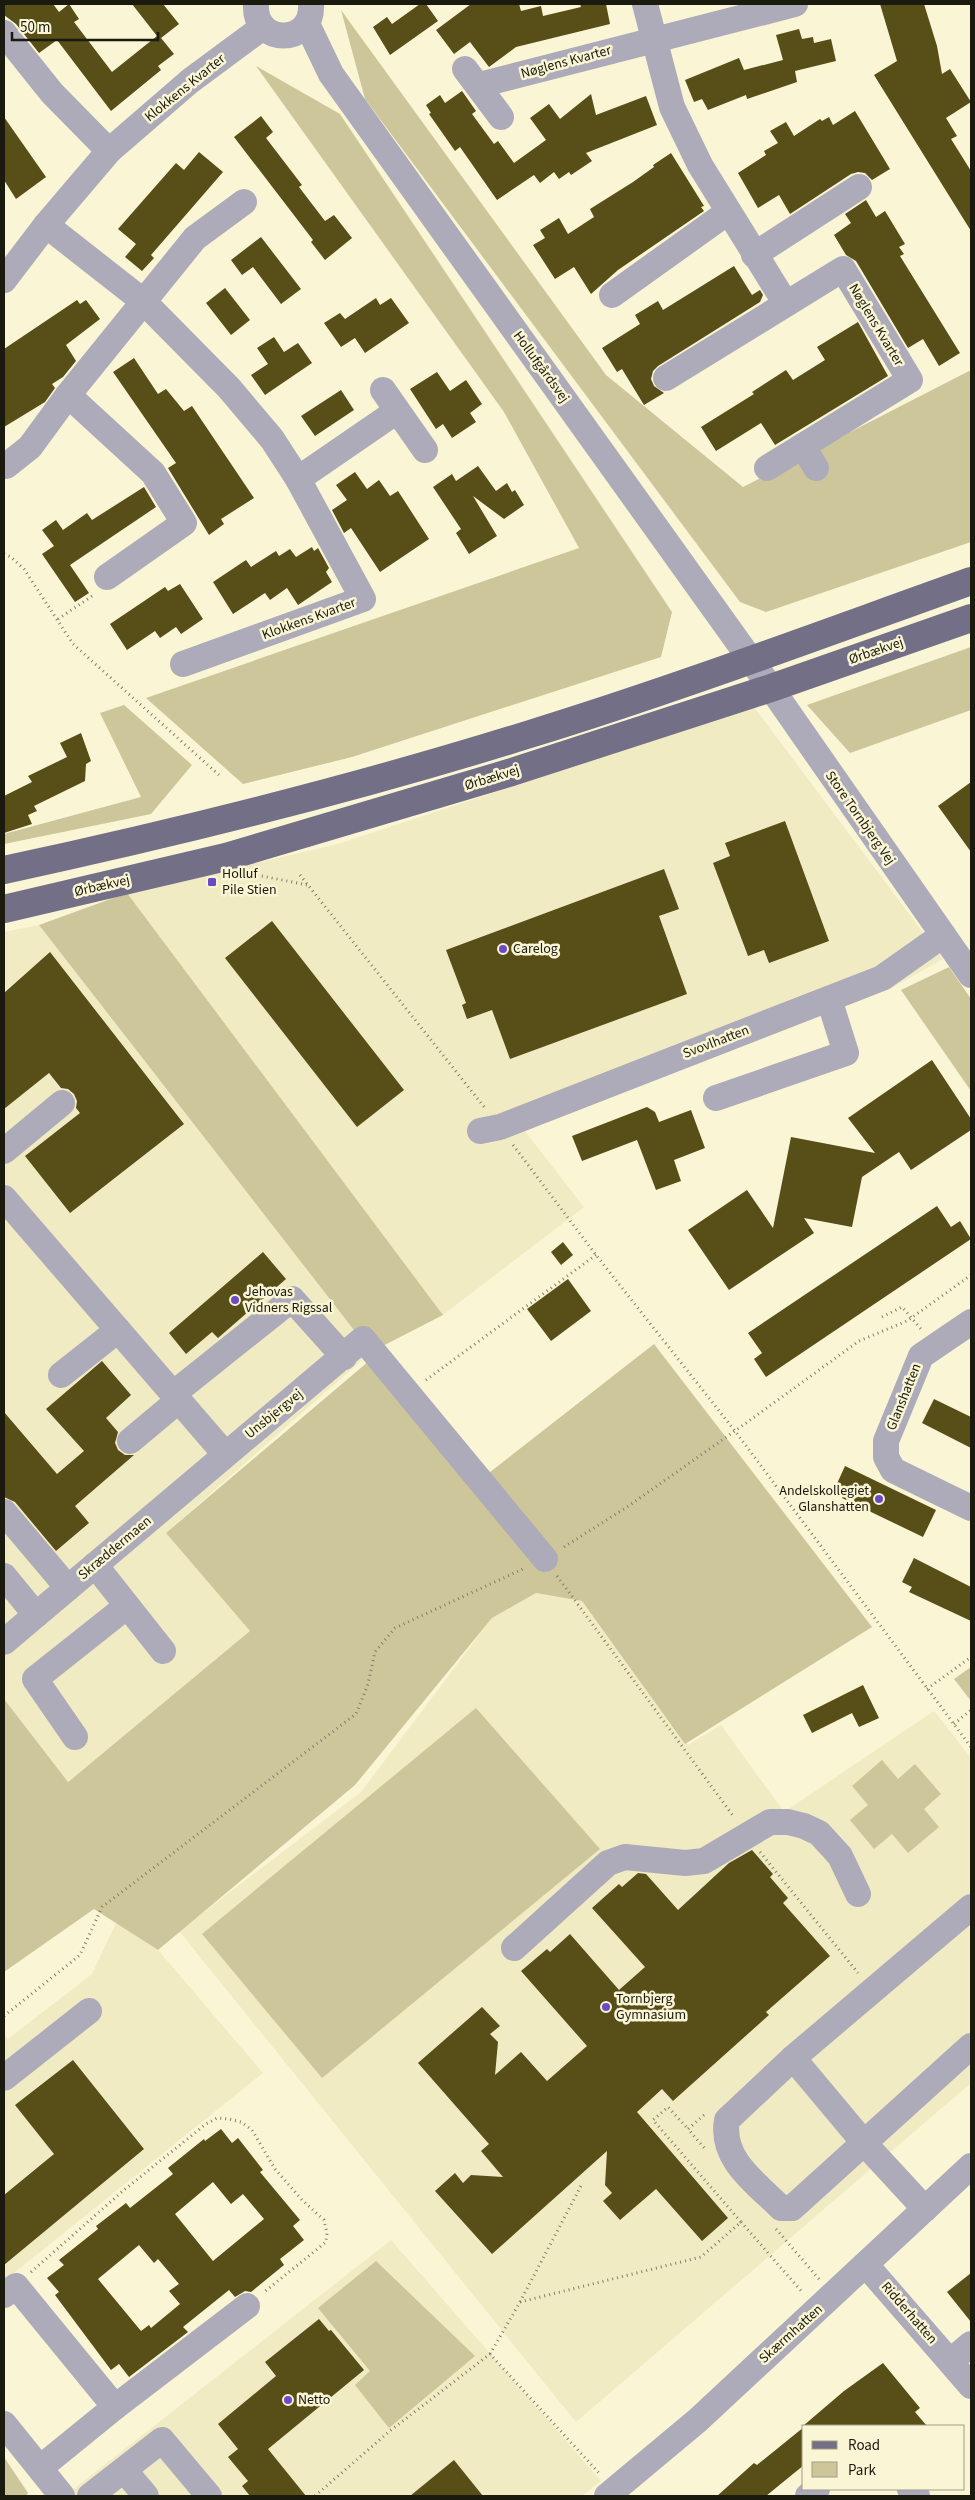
<svg xmlns="http://www.w3.org/2000/svg" width="975" height="2500" font-family="'Source Sans 3',sans-serif">
<style>
.built{fill:#f1ebc3}
.green{fill:#cdc69b}
.building{fill:#574e18;fill-rule:evenodd}
.lines{fill:none;stroke-linecap:round;stroke-linejoin:round}
.path{stroke:#827f69;stroke-width:3;stroke-dasharray:1 4;stroke-linecap:butt}
.minor{stroke:#adabb9;stroke-width:26}
.major{stroke:#736f87;stroke-width:28}
.poi-dot{fill:#6c4ac3;stroke:#faf5d4;stroke-width:2}
.labels{text-anchor:middle;dominant-baseline:central;stroke-width:5;stroke-linejoin:round;paint-order:stroke}
.street-label{font-size:14px;fill:#1b1a0e;stroke:#faf5d4}
.poi-label{font-size:14px;fill:#1b1a0e;stroke:#faf5d4;text-anchor:start}
</style>
<rect width="100%" height="100%" fill="#faf5d4"/>
<g class="built">
<path d="M754 707 943 959 890 989 524 1130 584 1207 443 1315 127 893 338 844Z"/>
<path d="M39 925 371 1352 166 1533 251 1631 67 1782 4 1699V932Z"/>
<path d="M536 1593 582 1601 688 1745 721 1725 784 1812 934 1711 971 1758V2083L576 2422 179 1931 361 1792 492 1618Z"/>
<path d="M116 1923 158 1950 263 2073 4 2281V2035L8 2039 92 1974Z"/>
<path d="M391 2240 601 2481 582 2496H76L71 2491Z"/>
</g>
<g class="green">
<path d="M341 10 606 375 743 487 971 370V542L766 612 740 602 365 99Z"/>
<path d="M256 66 340 114 672 612 661 657 352 757 243 784 146 698 579 548 504 412Z"/>
<path d="M971 647V710L850 753 807 705Z"/>
<path d="M124 705 192 765 151 814 4 844V834L141 797 100 713Z"/>
<path d="M127 893 443 1315 371 1352 39 925Z"/>
<path d="M949 967 971 999V1091L901 990Z"/>
<path d="M654 1344 872 1627 685 1744 582 1601 536 1593 492 1618 355 1785 158 1950 94 1909 4 1972V1699L68 1782 250 1631 166 1533 369 1361 471 1487Z"/>
<path d="M971 1667V1701L954 1679Z"/>
<path d="M476 1708 600 1849 322 2078 202 1934Z"/>
<path d="M882 1760 898 1779 915 1764 941 1794 924 1809 939 1827 908 1853 892 1834 874 1849 850 1820 868 1805 852 1786Z"/>
<path d="M376 2261 475 2356 389 2428 355 2385 370 2371 318 2308Z"/>
<path d="M4 2457 28 2493 26 2496H4Z"/>
</g>
<g class="building">
<path d="M4 4H53L59 12 69 4 79 19 74 22 112 72 157 36 132 4H163L179 24 161 38 174 54 158 66 161 70 111 111 57 40 39 53 16 24 4 15Z"/>
<path d="M420 4H426L438 21 390 55 373 27 387 17 392 24Z"/>
<path d="M471 4H519L521 11 541 6 543 16 581 7 580 4H606L610 24 516 47 489 67 470 42 454 54 436 30Z"/>
<path d="M880 4H924L937 46 942 74 950 69 971 102 946 118 957 136 951 139 971 171V231L874 75 897 61Z"/>
<path d="M799 29 802 39 813 37 814 43 831 39 836 61 795 71 797 82 747 99 746 95 708 110 702 99 694 102 685 80 739 58 744 70 783 60 776 35Z"/>
<path d="M462 91 476 111 472 114 494 144 498 141 514 163 546 140 530 118 549 104 560 119 591 94 596 115 646 96 657 125 586 153 592 161 571 175 569 172 559 179 554 172 540 183 534 175 497 200 460 147 455 151 429 114 431 113 426 105 440 95 445 103Z"/>
<path d="M855 111 890 169 872 180 865 173 858 172 851 174 790 214 779 195 758 208 738 173 766 155 764 151 778 143 770 131 786 122 794 136 820 119 822 121 829 117 833 125Z"/>
<path d="M261 116 273 132 266 138 302 185 299 187 325 221 334 215 352 238 325 260 311 242 313 240 234 137Z"/>
<path d="M4 117 46 177 16 199 4 180Z"/>
<path d="M199 152 223 172 151 255 154 258 142 271 125 257 136 244 118 229 176 163 184 170Z"/>
<path d="M671 153 704 206 701 207 704 211 618 270 591 294 574 267 555 279 533 245 545 238 540 230 559 218 568 234 594 217 590 209 633 182 654 167 653 165Z"/>
<path d="M866 200 876 217 885 211 905 244 899 247 904 254 900 256 960 353 939 366 923 339 908 348 856 261 846 255 834 235 851 223 845 214Z"/>
<path d="M261 237 301 289 281 304 253 267 242 275 231 260Z"/>
<path d="M734 266 752 295 760 290 763 295 760 302 658 366 653 371 651 379 654 386 664 393 644 405 622 369 617 372 602 348 640 324 635 315 658 301 663 310Z"/>
<path d="M225 288 250 320 231 335 206 303Z"/>
<path d="M376 298 380 305 391 298 409 323 365 353 355 338 341 347 324 323 340 313 345 319Z"/>
<path d="M77 300 80 304 86 300 100 319 66 345 76 361 63 377 52 384 55 388 45 402 4 427V349Z"/>
<path d="M858 322 888 376 775 445 761 423 716 451 701 427 754 394 752 392 786 370 793 380 825 360 817 347Z"/>
<path d="M274 337 284 352 298 343 312 363 265 395 251 375 268 364 257 348Z"/>
<path d="M134 358 158 394 166 389 184 411 192 406 254 498 221 519 224 524 209 535 168 468 176 463 113 372Z"/>
<path d="M437 372 450 391 466 380 482 404 470 413 476 422 452 438 443 424 436 429 410 389Z"/>
<path d="M341 390 354 410 315 436 301 416Z"/>
<path d="M478 466 496 491 507 483 512 492 515 490 524 505 504 519 473 496 497 536 469 554 456 533 461 529 433 487 452 474 456 481Z"/>
<path d="M355 472 367 489 379 480 390 496 398 491 429 539 380 572 351 528 344 533 332 510 347 500 336 485Z"/>
<path d="M144 487 156 507 70 565 89 593 75 602 42 554 54 546 42 530 56 520 63 530 87 513 92 520Z"/>
<path d="M312 547 314 551 318 548 329 568 326 572 332 582 298 605 287 588 270 600 265 593 233 614 213 582 246 560 251 567 276 551 279 556 290 549 296 557Z"/>
<path d="M180 584 203 619 181 634 176 627 160 638 155 631 127 650 110 624 165 587 168 591Z"/>
<path d="M81 733 91 761 86 764 85 781 34 806 37 811 28 815 32 824 4 833V796L32 782 28 776 67 757 60 743Z"/>
<path d="M971 782V852L938 806Z"/>
<path d="M785 821 829 941 769 963 764 950 748 956 713 863 730 856 725 843Z"/>
<path d="M664 869 679 909 659 916 687 994 510 1059 492 1010 467 1019 462 1005 466 1003 446 950Z"/>
<path d="M272 921 404 1090 357 1127 225 958Z"/>
<path d="M50 952 184 1124 70 1213 25 1156 80 1113 76 1108 77 1101 74 1094 68 1089 61 1088 49 1073 4 1109V993Z"/>
<path d="M932 1060 971 1119V1130L911 1170 899 1152 862 1177 852 1227 804 1218 814 1233 729 1290 688 1230 747 1190 773 1228 791 1137 875 1153 848 1118Z"/>
<path d="M647 1107 655 1112 659 1122 691 1110 705 1148 674 1160 681 1181 656 1190 637 1140 582 1161 572 1136Z"/>
<path d="M937 1206 951 1227 960 1221 971 1239 766 1377 754 1359 762 1353 748 1333Z"/>
<path d="M563 1242 573 1255 561 1265 551 1252Z"/>
<path d="M263 1252 286 1279 218 1338 212 1332 186 1354 169 1333Z"/>
<path d="M568 1279 591 1311 551 1341 527 1309Z"/>
<path d="M102 1361 131 1395 106 1418 118 1432 115 1443 118 1450 125 1455H134L75 1506 89 1523 56 1551 15 1502 4 1497V1412L57 1474 84 1451 46 1409Z"/>
<path d="M934 1399 971 1417V1448L922 1423Z"/>
<path d="M845 1466 936 1510 923 1537 842 1498 844 1492 835 1488Z"/>
<path d="M914 1558 971 1587V1621L909 1592 912 1587 902 1582Z"/>
<path d="M863 1685 879 1718 859 1727 852 1713 812 1733 803 1715Z"/>
<path d="M752 1850 773 1874 770 1877 788 1898 783 1903 830 1956 766 2012 769 2015 673 2101 662 2089 637 2112 728 2218 702 2241 656 2189 620 2220 603 2201 612 2193 605 2185 607 2151 492 2254 435 2191 455 2173 463 2183 471 2175 503 2177 481 2151 489 2144 418 2063 482 2007 500 2026 490 2034 498 2042 495 2075 521 2052 547 2081 587 2046 521 1971 547 1949 550 1952 570 1934 619 1990 645 1967 592 1908 619 1884 622 1887 638 1873 646 1874 678 1910 729 1863Z"/>
<path d="M73 2060 144 2149 4 2265V2195L54 2154 15 2105Z"/>
<path d="M221 2129 232 2143 238 2138 263 2170 260 2172 300 2220 293 2226 304 2240 280 2259 284 2265 251 2292 245 2291 235 2297 229 2290 183 2327 188 2332 129 2377 119 2364 111 2370 55 2295 59 2292 47 2278 64 2265 59 2260 98 2229 96 2226 126 2203 130 2208 173 2174 168 2168 204 2139 205 2141ZM213 2182 231 2204 243 2194 264 2219 213 2261 175 2214ZM139 2245 154 2263 158 2259 179 2284 169 2291 180 2304 151 2328 149 2325 141 2331 98 2279Z"/>
<path d="M971 2273V2322L947 2292Z"/>
<path d="M319 2319 329 2331 331 2330 364 2370 268 2449 306 2496H250L242 2486 248 2481 228 2457 238 2449 218 2424 276 2376 265 2362Z"/>
<path d="M883 2363 920 2408 915 2412 927 2426H803L844 2391Z"/>
<path d="M804 2427V2465L766 2496H717L754 2463 757 2465Z"/>
<path d="M454 2460 483 2496H410Z"/>
</g>
<g class="lines">
<g class="path">
<path d="M4 554 11 557 24 569 73 644 219 775"/>
<path d="M58 619 95 594"/>
<path d="M252 874 307 885"/>
<path d="M300 875 485 1108"/>
<path d="M513 1145 596 1255 735 1431 971 1747"/>
<path d="M882 1317 902 1307 921 1329"/>
<path d="M426 1380 596 1255"/>
<path d="M564 1547 627 1507 735 1431 859 1341 907 1321 971 1275"/>
<path d="M557 1576 734 1817"/>
<path d="M927 1689 971 1657"/>
<path d="M954 1724 971 1710"/>
<path d="M760 1852 858 1973"/>
<path d="M4 2016 80 1955 102 1907 356 1714 368 1684 375 1652 395 1628 525 1568"/>
<path d="M704 2115 688 2129 706 2150"/>
<path d="M741 2222 803 2293"/>
<path d="M776 2229 819 2279"/>
<path d="M31 2272 124 2190 206 2124 217 2118 229 2119 241 2122 252 2130 275 2169 302 2200 324 2220 327 2233 326 2242 263 2293"/>
<path d="M520 2302 701 2257 741 2222 653 2120 668 2107 688 2129"/>
<path d="M490 2354 520 2302 582 2184"/>
<path d="M315 2496 391 2430 490 2354 599 2473"/>
</g>
<g class="minor">
<path d="M256 4C253 46 314 46 311 4"/>
<path d="M645 4 672 107 700 165 786 304"/>
<path d="M307 24 331 74 771 688 971 975"/>
<path d="M4 33 52 93 109 151"/>
<path d="M465 69 501 117"/>
<path d="M479 85 795 4"/>
<path d="M46 225 143 301 229 388 272 439 298 479 363 599 183 664"/>
<path d="M754 255 859 187"/>
<path d="M4 280 46 225 109 151 190 81 263 27"/>
<path d="M612 295 728 212"/>
<path d="M666 378 843 269 910 380 767 468"/>
<path d="M383 390 425 450"/>
<path d="M68 395 153 473 184 523 107 577"/>
<path d="M803 446 816 468"/>
<path d="M6 466 30 447 68 395 195 238 244 202"/>
<path d="M298 479 397 411"/>
<path d="M716 1098 846 1053 829 999"/>
<path d="M480 1131 500 1127 882 978 943 935"/>
<path d="M4 1151 62 1103"/>
<path d="M4 1198 225 1454"/>
<path d="M971 1322 921 1356 886 1441V1457L893 1470 971 1508"/>
<path d="M61 1375 118 1330"/>
<path d="M173 1394 292 1299 344 1357"/>
<path d="M130 1441 179 1400"/>
<path d="M4 1512 68 1588"/>
<path d="M95 1565 163 1651"/>
<path d="M4 1576 36 1615"/>
<path d="M4 1642 363 1339 545 1559"/>
<path d="M75 1737 35 1679 127 1606"/>
<path d="M514 1948 608 1863 625 1857 685 1863 704 1861 770 1822H788L804 1826 819 1833 840 1856 858 1894"/>
<path d="M793 2058 971 1907"/>
<path d="M4 2078 89 2011"/>
<path d="M925 2209 865 2144 793 2058 727 2120C720 2159 756 2183 781 2208H792L971 2046"/>
<path d="M866 2265 971 2386"/>
<path d="M4 2295 16 2286 115 2407 40 2468"/>
<path d="M951 2361 971 2344"/>
<path d="M115 2407 247 2306"/>
<path d="M4 2424 62 2496"/>
<path d="M124 2470 146 2496"/>
<path d="M910 2489 917 2496"/>
<path d="M90 2496 162 2440 209 2496"/>
<path d="M607 2496 698 2420 971 2166"/>
<path d="M808 2496 817 2489"/>
</g>
<g class="major">
<path d="M4 870C181 832 357 788 530 734 679 688 825 633 971 581"/>
<path d="M4 909 226 857 512 772 771 688 971 618"/>
</g>
</g>
<g class="poi-dot">
<rect x="207" y="877" width="10" height="10" rx="2.5"/>
<circle cx="503" cy="949" r="5"/>
<circle cx="235" cy="1300" r="5"/>
<circle cx="879" cy="1499" r="5"/>
<circle cx="606" cy="2007" r="5"/>
<circle cx="288" cy="2400" r="5"/>
</g>
<g class="labels">
<g class="street-label">
<text transform="translate(566 62) rotate(-15)">Nøglens Kvarter</text>
<text transform="translate(185 88) rotate(-39)">Klokkens Kvarter</text>
<text transform="translate(876 325) rotate(59)">Nøglens Kvarter</text>
<text transform="translate(541 367) rotate(54)">Hollufgårdsvej</text>
<text transform="translate(309 619) rotate(-20)">Klokkens Kvarter</text>
<text transform="translate(876 651) rotate(-19)">Ørbækvej</text>
<text transform="translate(492 778) rotate(-17)">Ørbækvej</text>
<text transform="translate(860 818) rotate(55)">Store Tornbjerg Vej</text>
<text transform="translate(102 886) rotate(-13)">Ørbækvej</text>
<text transform="translate(716 1042) rotate(-21)">Svovlhatten</text>
<text transform="translate(904 1397) rotate(-68)">Glanshatten</text>
<text transform="translate(274 1414) rotate(-39)">Unsbjergvej</text>
<text transform="translate(115 1548) rotate(-40)">Skræddermaen</text>
<text transform="translate(909 2313) rotate(49)">Ridderhatten</text>
<text transform="translate(791 2334) rotate(-42)">Skærmhatten</text>
</g>
<g class="poi-label">
<text x="222" y="874">Holluf<tspan x="222" dy="16">Pile Stien</tspan></text>
<text x="513" y="949">Carelog</text>
<text x="245" y="1292">Jehovas<tspan x="245" dy="16">Vidners Rigssal</tspan></text>
<text x="869" y="1491" text-anchor="end">Andelskollegiet<tspan x="869" dy="16">Glanshatten</tspan></text>
<text x="616" y="1999">Tornbjerg<tspan x="616" dy="16">Gymnasium</tspan></text>
<text x="298" y="2400">Netto</text>
</g>
</g>
<rect width="975" height="2500" fill="none" stroke="#1b1a0e" stroke-width="10"/>
<rect x="802" y="2425" width="162" height="65" fill="#faf5d4" stroke="#a19d85"/>
<rect x="812" y="2441" width="25" height="8" fill="#736f87" stroke="#a19d85"/>
<text x="848" y="2450" font-size="15" fill="#1b1a0e">Road</text>
<rect x="812" y="2462" width="25" height="15" fill="#cdc69b" stroke="#a19d85"/>
<text x="848" y="2475" font-size="15" fill="#1b1a0e">Park</text>
<path d="M12 32v8h146v-8" fill="none" stroke="#1b1a0e" stroke-width="2.5"/>
<text x="20" y="32" font-size="15" fill="#1b1a0e" stroke="#faf5d4" stroke-width="4" paint-order="stroke">50 m</text>
</svg>
